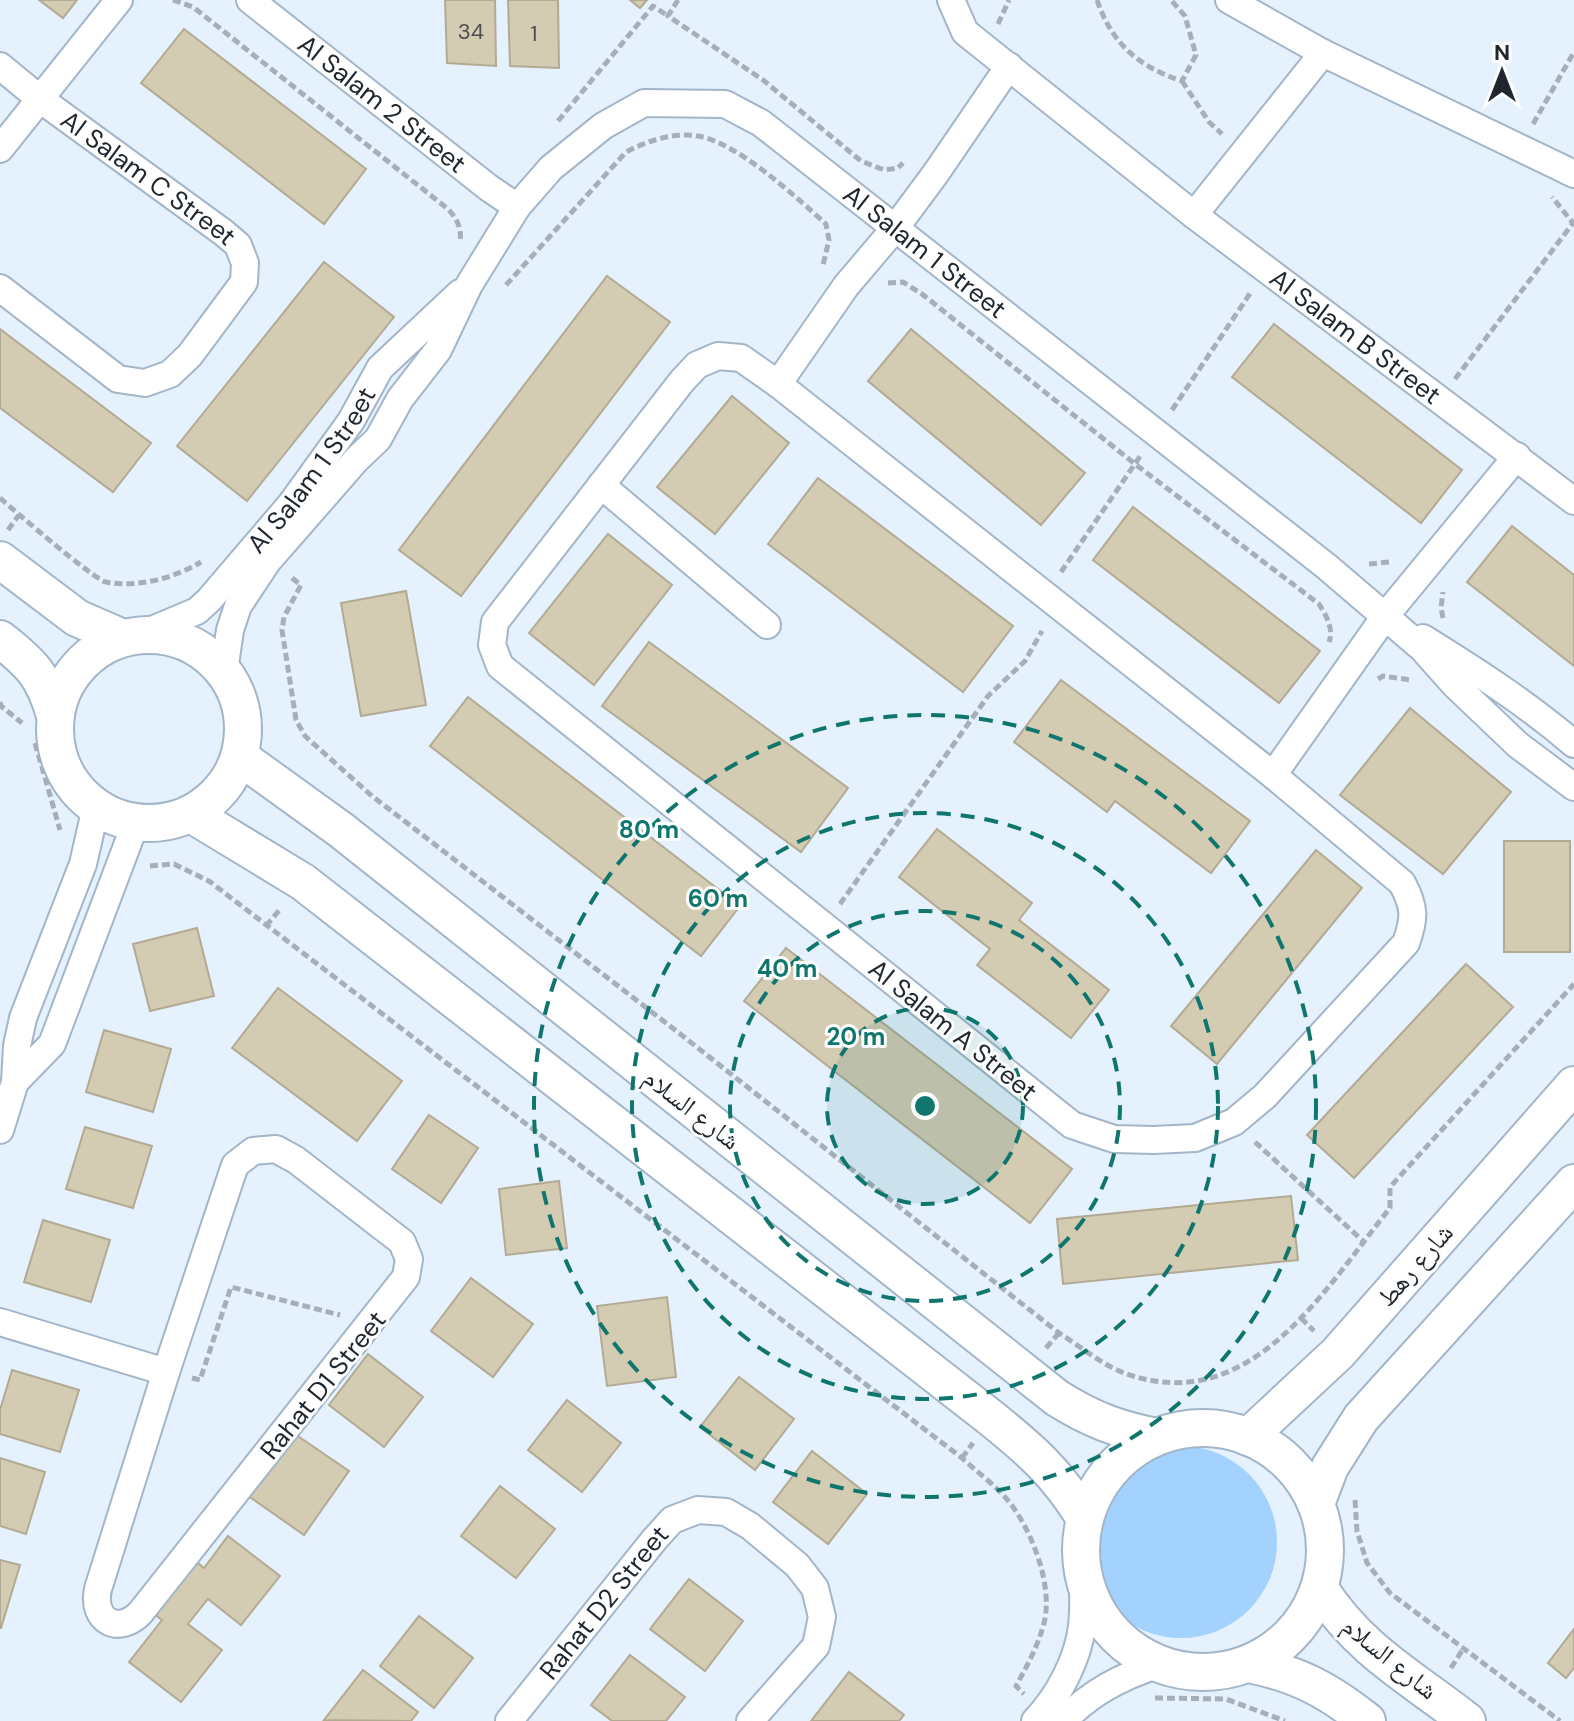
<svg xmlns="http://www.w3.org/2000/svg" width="1574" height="1721" font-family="'DM Sans','Noto Naskh Arabic',sans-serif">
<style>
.green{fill:#a4d2ff}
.building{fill:#d4cbb3;stroke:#b3aa93;stroke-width:2}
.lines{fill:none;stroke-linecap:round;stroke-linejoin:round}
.street-casing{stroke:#a3b5c8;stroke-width:30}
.secondary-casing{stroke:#a3b5c8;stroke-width:40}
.path{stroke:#a5afb9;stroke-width:5;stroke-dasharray:8 4;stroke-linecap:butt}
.street{stroke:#fff;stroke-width:26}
.secondary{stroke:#fff;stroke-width:36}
.ring{fill:none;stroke:#0f766e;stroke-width:4;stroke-dasharray:14 10}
.labels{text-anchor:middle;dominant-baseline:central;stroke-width:6;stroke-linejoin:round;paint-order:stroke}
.number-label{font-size:22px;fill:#4c4f4e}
.street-label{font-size:26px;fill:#1f262d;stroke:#fdfdfd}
.centre{fill:#0f766e;stroke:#fdfdfd;stroke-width:4}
.ring-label{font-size:24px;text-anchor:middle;font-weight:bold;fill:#0f766e;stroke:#fdfdfd;stroke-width:6;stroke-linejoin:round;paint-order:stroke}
</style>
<rect width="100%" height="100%" fill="#e5f1fd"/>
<circle class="green" cx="1181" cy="1542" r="96"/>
<g class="building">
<path d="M39 0H77L63 18Z"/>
<path d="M445 0H495L496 66 447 63Z"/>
<path d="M508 0H558L559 68 510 66Z"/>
<path d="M630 0H647L640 8Z"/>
<path d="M184 29 366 169 324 224 141 83Z"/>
<path d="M324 262 394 317 247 501 177 446Z"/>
<path d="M607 276 670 322 461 596 399 550Z"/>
<path d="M1274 324 1462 470 1421 523 1232 377Z"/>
<path d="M0 329 151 443 113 492 0 408Z"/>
<path d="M911 329 1085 473 1041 525 868 381Z"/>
<path d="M732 396 789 443 715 534 657 487Z"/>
<path d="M818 478 1013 626 963 692 768 544Z"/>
<path d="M1133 507 1320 651 1279 703 1093 560Z"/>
<path d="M1512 526 1574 575V666L1467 582Z"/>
<path d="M608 534 672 585 594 685 529 633Z"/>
<path d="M406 591 426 705 361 716 341 603Z"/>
<path d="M649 642 848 788 801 852 602 706Z"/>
<path d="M1061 680 1250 821 1211 873 1115 801 1107 812 1014 742Z"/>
<path d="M468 697 740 906 701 956 430 746Z"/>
<path d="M1410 708 1511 792 1443 874 1340 795Z"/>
<path d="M937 829 1032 903 1019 920 1109 990 1071 1038 977 965 990 949 899 877Z"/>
<rect x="1504" y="841" width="66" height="111"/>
<path d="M1316 850 1362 888 1217 1064 1171 1026Z"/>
<path d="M197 928 214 996 150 1011 133 944Z"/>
<path d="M786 948 1072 1169 1030 1223 744 1001Z"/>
<path d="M1466 964 1513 1007 1354 1178 1307 1135Z"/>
<path d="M278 988 402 1081 357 1141 232 1048Z"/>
<path d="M104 1030 171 1049 153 1112 86 1092Z"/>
<path d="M429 1115 478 1148 441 1203 392 1169Z"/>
<path d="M85 1127 152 1146 133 1208 66 1189Z"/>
<path d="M559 1181 567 1248 506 1255 499 1189Z"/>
<path d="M1291 1196 1298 1260 1063 1284 1057 1219Z"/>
<path d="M43 1220 110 1240 91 1302 24 1282Z"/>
<path d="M471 1278 533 1324 493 1377 431 1331Z"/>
<path d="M667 1297 676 1377 607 1386 597 1306Z"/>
<path d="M368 1354 423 1397 384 1447 329 1405Z"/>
<path d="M12 1370 79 1390 60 1452 0 1434V1410Z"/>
<path d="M739 1377 794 1419 755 1470 700 1427Z"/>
<path d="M567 1400 621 1443 582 1492 528 1450Z"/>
<path d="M289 1430 349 1471 304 1535 244 1493Z"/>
<path d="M812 1451 867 1494 828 1544 773 1502Z"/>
<path d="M0 1458 45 1472 26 1534 0 1526Z"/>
<path d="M500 1486 555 1529 516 1578 461 1536Z"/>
<path d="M228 1536 280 1576 241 1625 208 1599 188 1624 222 1650 181 1702 129 1662 162 1620 149 1610 191 1557 204 1568Z"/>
<path d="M0 1560 20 1565 1 1628H0Z"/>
<path d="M689 1579 743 1621 705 1671 650 1629Z"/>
<path d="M419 1616 473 1658 434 1708 380 1666Z"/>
<path d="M1574 1629V1668L1566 1678 1548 1663Z"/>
<path d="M630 1655 685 1697 666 1721H612L591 1705Z"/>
<path d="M363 1670 418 1712 411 1721 324 1720Z"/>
<path d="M849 1672 904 1715 899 1721H811Z"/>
</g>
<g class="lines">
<defs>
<g id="street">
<path id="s1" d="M250 0 489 188 517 207"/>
<path id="s2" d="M951 0 965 32 1194 215 1574 501"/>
<path d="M1229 0 1323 53 1574 174"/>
<path id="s3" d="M0 66 40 99 224 233 238 245 245 263 244 282 190 355 170 374 145 383 118 379 0 288"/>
<path d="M0 149 119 0"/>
<path d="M1194 215 1323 53"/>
<path d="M718 356 741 358 778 384 1273 775 1402 883C1415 907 1415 918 1406 943L1265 1096 1234 1122 1195 1138 1154 1140 1114 1139 1072 1125 500 666 492 645 495 622 682 381 697 365Z"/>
<path d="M778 384 846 286 896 227 936 173 1009 66"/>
<path d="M601 485 767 625"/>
<path id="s4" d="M140 635 197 611 209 600 291 504 351 421 380 368 460 293"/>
<path d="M1423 638C1476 671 1526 703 1574 744"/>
<path id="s5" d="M224 671 230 630 238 606 267 562 356 460 378 439 400 399 438 350 469 285 517 207 551 168 603 126 644 103 725 104 761 123 1326 566 1422 648 1455 685 1518 745 1574 787"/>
<path d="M1273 775 1386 615 1517 456"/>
<path d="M15 1082 52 1044 136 822"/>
<path d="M0 1130 15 1082 17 1046 23 1018 83 864 96 807"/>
<path d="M276 1149 296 1160 402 1242 409 1259 406 1277 141 1612C119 1636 91 1621 98 1589L166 1372 235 1165 253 1151Z"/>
<path d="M0 1322 166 1372"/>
<path id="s6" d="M509 1721 654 1540 672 1520 698 1510 726 1512 750 1526 797 1565 815 1588 822 1617 816 1646 750 1721"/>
<path d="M1035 1721C1058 1697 1078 1660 1082 1626 1084 1610 1083 1593 1083 1576"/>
<path d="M1063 1721C1091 1692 1121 1677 1159 1664"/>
</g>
<g id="secondary">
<path d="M0 560 77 618 123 638"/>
<circle cx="149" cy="729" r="94"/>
<path d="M0 639C32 664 43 675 55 715"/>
<path d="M240 757 341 830 1057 1398C1092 1420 1117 1429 1156 1437"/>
<path d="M191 814 303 882 991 1418C1032 1451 1056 1472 1084 1517"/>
<circle cx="1203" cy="1550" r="122"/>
<path d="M1248 1437 1338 1353 1574 1085"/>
<path d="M1316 1504 1330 1467 1361 1418 1574 1183"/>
<path d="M1320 1589C1360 1651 1411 1677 1467 1721"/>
<path d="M1249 1664C1298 1674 1328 1690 1367 1721"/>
</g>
</defs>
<use href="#street" class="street-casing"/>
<use href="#secondary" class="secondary-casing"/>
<g class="path">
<path d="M173 0 193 7 448 209C457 219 462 228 460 242"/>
<path d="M678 0 668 16 763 80 861 161 884 170 898 168 903 163"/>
<path d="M1097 0C1112 44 1139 67 1182 81L1196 55 1185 16 1171 0"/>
<path d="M998 24 1009 0"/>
<path d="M1182 81 1209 122 1222 134"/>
<path d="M558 121 653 6 668 16"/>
<path d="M1533 124 1574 52"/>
<path d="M888 283 903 282 922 294 1135 464 1319 604C1326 615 1334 629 1329 642"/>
<path d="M506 285 626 152C647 141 673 132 698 136 738 143 796 197 826 224L829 240 823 265"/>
<path d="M1455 379 1573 223 1552 197"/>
<path d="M1172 410 1251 292"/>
<path d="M0 498C15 511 93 579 106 582 138 588 174 578 201 562"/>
<path d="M8 530 19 515"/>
<path d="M1369 564 1390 562"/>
<path d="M1061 572 1141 455"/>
<path d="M292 578 301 585 284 617 282 630 296 720 305 736 372 796 679 1033 1059 1333C1080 1346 1103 1366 1127 1374 1251 1417 1324 1290 1390 1208V1187L1574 984"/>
<path d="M1443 618 1441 608 1443 592"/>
<path d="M1378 679 1383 676 1411 680"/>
<path d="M0 702 1 706 22 723"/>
<path d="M35 743 60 830"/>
<path d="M150 866 174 864 209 881 962 1458C976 1471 991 1482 1004 1496 1030 1524 1054 1585 1044 1623 1038 1646 1027 1666 1016 1686L1024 1694"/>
<path d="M840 904 988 696 1025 661 1042 631"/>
<path d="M266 926 281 908"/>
<path d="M1255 1142 1363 1241"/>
<path d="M1301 1318 1314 1331"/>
<path d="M1046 1348 1059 1333"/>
<path d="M192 1378 200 1380 231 1287 340 1315"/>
<path d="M962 1458 973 1443"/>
<path d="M1355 1500 1357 1531 1367 1563 1390 1593 1560 1721"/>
<path d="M1451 1668 1463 1649"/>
<path d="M1155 1698 1226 1699 1285 1721"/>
</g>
<use href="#street" class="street"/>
<use href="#secondary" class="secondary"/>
</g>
<circle cx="925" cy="1106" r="98" fill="#0f766e" fill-opacity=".12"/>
<g class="ring">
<circle cx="925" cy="1106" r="98"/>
<circle cx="925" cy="1106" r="195"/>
<circle cx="925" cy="1106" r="293"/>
<circle cx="925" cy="1106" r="391"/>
</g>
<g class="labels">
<g class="number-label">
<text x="471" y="31">34</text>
<text x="534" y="33">1</text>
</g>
<g class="street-label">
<text stroke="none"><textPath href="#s1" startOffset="168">Al Salam 2 Street</textPath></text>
<text stroke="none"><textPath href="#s3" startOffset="186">Al Salam C Street</textPath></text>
<text stroke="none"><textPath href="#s5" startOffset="1052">Al Salam 1 Street</textPath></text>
<text stroke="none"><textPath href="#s2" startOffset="530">Al Salam B Street</textPath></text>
<text stroke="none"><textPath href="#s4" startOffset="244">Al Salam 1 Street</textPath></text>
<text transform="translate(953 1030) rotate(39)">Al Salam A Street</text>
<text transform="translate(692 1109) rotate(38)">شارع السلام</text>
<text transform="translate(1415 1265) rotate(-49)">شارع رهط</text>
<text transform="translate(323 1385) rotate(-51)">Rahat D1 Street</text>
<text stroke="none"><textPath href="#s6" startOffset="152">Rahat D2 Street</textPath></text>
<text transform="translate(1390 1658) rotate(39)">شارع السلام</text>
</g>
</g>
<circle cx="925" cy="1106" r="12" class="centre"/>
<g class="ring-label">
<text x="649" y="838">80 m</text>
<text x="718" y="907">60 m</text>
<text x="787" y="977">40 m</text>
<text x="856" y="1045">20 m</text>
</g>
<g transform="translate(1502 72)" stroke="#fdfdfd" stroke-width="6" paint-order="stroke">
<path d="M0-6L14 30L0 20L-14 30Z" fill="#1f262d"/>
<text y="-12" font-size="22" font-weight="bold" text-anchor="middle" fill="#1f262d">N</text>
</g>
</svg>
